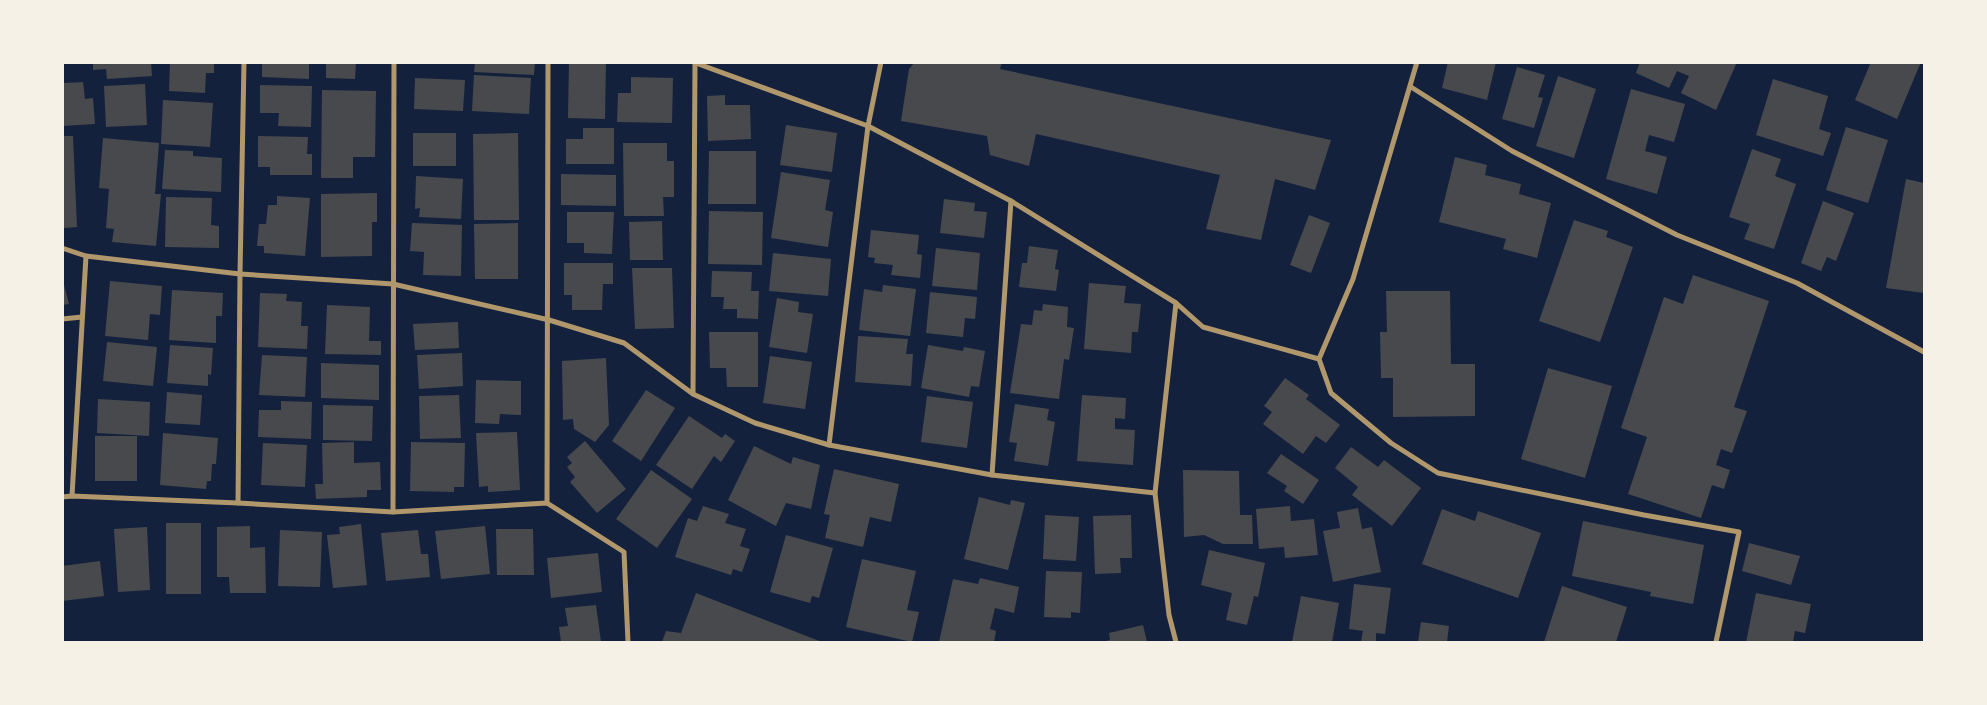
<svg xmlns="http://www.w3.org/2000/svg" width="1987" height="705" font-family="'Alegreya Sans',sans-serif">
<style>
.building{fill:#48494c}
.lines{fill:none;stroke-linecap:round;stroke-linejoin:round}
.minor{stroke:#b1986c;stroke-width:5}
</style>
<rect width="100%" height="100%" fill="#14213d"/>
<g class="building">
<path d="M93 62H151L152 76 107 79 106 69 93 70Z"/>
<path d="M170 62H214V73H206L205 93 169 91Z"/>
<path d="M262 62H309V79L262 77Z"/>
<path d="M326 62H356L355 79 326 78Z"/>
<path d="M475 62H535L534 75 474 72Z"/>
<path d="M569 62H606L605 119 568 118Z"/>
<path d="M915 62H1002L1000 69 1331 140 1315 190 1275 179 1261 240 1206 229 1220 175 1036 134 1029 166 990 155 987 136 901 121 909 69Z"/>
<path d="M1448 62H1496L1487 100 1442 88Z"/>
<path d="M1640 62H1737L1716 110 1681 93 1689 76 1677 71 1669 88 1636 73Z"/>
<path d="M1871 62H1921L1897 119 1855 100Z"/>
<path d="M1517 67 1545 75 1538 97 1543 98 1534 128 1502 119Z"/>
<path d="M474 75 531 78 529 114 472 111Z"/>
<path d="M62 76H64V83L83 82 85 99 93 98 95 124 62 126Z"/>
<path d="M1558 76 1596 89 1574 158 1536 146Z"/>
<path d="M631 77 673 78 672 123 617 122 618 93H631Z"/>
<path d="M415 78 465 80 463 111 414 109Z"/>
<path d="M1773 79 1828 96 1819 129 1831 133 1823 156 1756 135Z"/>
<path d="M145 84 147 125 106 127 104 86Z"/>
<path d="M260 85 312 86 311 127 278 126 279 113H260Z"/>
<path d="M1631 89 1685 104 1674 142 1649 135 1645 151 1667 157 1657 194 1606 179Z"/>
<path d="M322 90 376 91 375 157H353V178H321Z"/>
<path d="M725 95V105H750L751 139 708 141 707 96Z"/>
<path d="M163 100 213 103 210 147 161 144Z"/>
<path d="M786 125 837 133 832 172 780 165Z"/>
<path d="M1846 127 1888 140 1868 203 1826 190Z"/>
<path d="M583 128H614V164H566V139H583Z"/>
<rect x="413" y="133" width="43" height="33"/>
<path d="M518 133 519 220H474L473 134Z"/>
<path d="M62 136H73L77 227 65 228 62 227Z"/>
<path d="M258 136 308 137 307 154H312V175H270V167H258Z"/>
<path d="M103 138 159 143 155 194H161L156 246 112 242 114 229 106 228 109 189 99 188Z"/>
<path d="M623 143H667V161H674V197H663L664 216H624Z"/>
<path d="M1752 149 1781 159 1775 176 1796 184 1774 249 1744 239 1750 224 1729 217Z"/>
<path d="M165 150 193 151V156L222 158 221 192 162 189Z"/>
<path d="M709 151H756V204H708Z"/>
<path d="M1455 157 1487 165 1485 175 1521 184 1519 194 1551 203 1537 258 1503 249 1506 239 1439 222Z"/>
<path d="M781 172 830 180 825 210 833 212 828 247 771 238Z"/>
<path d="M561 174 616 175V206L561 205Z"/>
<path d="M416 176 463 179 461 219 419 217 420 208 415 209Z"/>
<path d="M1906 179 1924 183V293L1886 288Z"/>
<path d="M377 193V222H372V256L321 257V194Z"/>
<path d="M277 196 310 198 305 256 264 253V246H257L259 224H266L268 205H277Z"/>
<path d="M166 197 212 198 211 225 219 226V248L165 247Z"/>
<path d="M944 199 975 203 974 211 987 212 984 238 940 233Z"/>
<path d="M1823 201 1854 213 1836 261 1827 257 1821 271 1801 263Z"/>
<path d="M709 211 763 212 762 265 708 264Z"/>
<path d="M567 212H614L612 254 584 253V243H567Z"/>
<path d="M1309 215 1330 223 1311 273 1290 265Z"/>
<path d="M1574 220 1608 231 1606 237 1633 247 1600 342 1539 321Z"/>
<path d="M662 221 663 260H630L629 222Z"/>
<path d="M412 223 462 225 461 276 423 275 424 252 410 251Z"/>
<path d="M518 223V279H475L474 224Z"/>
<path d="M871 230 919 235 917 254 922 255 920 278 891 275 893 265 874 263 875 258 868 257Z"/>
<path d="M1029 246 1058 250 1055 269 1059 270 1056 291 1019 287 1022 263H1027Z"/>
<path d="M936 248 980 253 977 290 932 286Z"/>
<path d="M773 253 831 259 828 296 769 291Z"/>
<path d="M564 263H613V284H603L602 310H572V295H564Z"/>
<path d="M632 268H672L674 328 635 329Z"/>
<path d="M712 271 752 272 751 291H759L758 319 737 318V309H723L724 297H711Z"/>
<path d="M1693 275 1769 301 1734 407 1747 411 1732 453 1721 449 1716 465 1730 470 1724 489 1712 485 1701 518 1628 494 1647 437 1621 428 1664 297 1683 304Z"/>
<path d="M62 281H63L69 304 62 305Z"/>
<path d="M110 281 162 286 160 315 150 314 148 340 105 336Z"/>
<path d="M1089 283 1126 286 1124 303 1141 304 1138 332H1132L1131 353 1084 349Z"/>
<path d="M883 285 916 289 910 336 859 330 864 289 882 292Z"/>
<path d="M172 290 223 293 222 316H216V343L169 340Z"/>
<path d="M1386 291H1450L1451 364H1475V416L1393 417V378H1381L1380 332H1387Z"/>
<path d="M930 292 977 297 975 319 965 318 963 337 926 333Z"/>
<path d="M260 293 287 294 286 301 302 302 301 326H308L307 349 258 347Z"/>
<path d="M777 298 799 302 798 312 813 314 807 353 769 347Z"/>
<path d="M1043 304 1068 307 1067 327 1074 328 1069 360 1064 359 1059 399 1010 393 1021 324 1032 325 1034 310 1042 311Z"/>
<path d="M327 305 370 307 369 341H381V355L325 354Z"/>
<path d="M458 322 459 348 415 350 413 324Z"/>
<path d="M709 332H758V387H727L726 368H710Z"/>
<path d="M858 336 908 339 906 354H913L911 386 855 382Z"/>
<path d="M107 342 157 347 153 386 103 381Z"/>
<path d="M170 345 213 348 211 375 208 374V386L167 383Z"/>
<path d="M928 345 963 351 964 347 985 351 979 387 971 386 969 397 921 388Z"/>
<path d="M462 353 463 386 419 389 417 355Z"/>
<path d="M262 355 307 357 305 397 259 395Z"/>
<path d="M770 356 812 362 805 409 763 403Z"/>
<path d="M606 358 609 425 595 442 574 429 573 419 563 420 562 361Z"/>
<path d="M321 363 379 365V400L321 398Z"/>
<path d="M1548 368 1612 386 1585 478 1521 459Z"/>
<path d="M1285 378 1309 395 1306 399 1340 425 1326 443 1316 436 1303 454 1263 424 1272 412 1264 406Z"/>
<path d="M476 380 521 381V415L500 414 499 424 475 423Z"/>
<path d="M646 390 675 408 641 461 612 441Z"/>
<path d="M167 392 202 395 200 425 165 423Z"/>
<path d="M459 395 461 438 420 439 419 396Z"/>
<path d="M1082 395 1126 398 1125 419 1115 418V429L1135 430 1133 465 1077 461Z"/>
<path d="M927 396 973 402 967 448 921 442Z"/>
<path d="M98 399 150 402 149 436 97 433Z"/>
<path d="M281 401 312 402 311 439 258 437 259 410H281Z"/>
<path d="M1015 404 1049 409 1047 420 1055 422 1048 466 1014 461 1017 443 1009 442Z"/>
<path d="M323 405 373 406 372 441 323 440Z"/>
<path d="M689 416 722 438 725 434 735 441 721 462 714 456 692 489 656 465Z"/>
<path d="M517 432 520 490 488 492V486L479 487 476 433Z"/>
<path d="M163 433 218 438 216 464H212L211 481H207L206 489 160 485Z"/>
<rect x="95" y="436" width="42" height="45"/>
<path d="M585 441 626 489 597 513 570 482 575 477 567 467 572 463 567 457Z"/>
<path d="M354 442V463L380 462 381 490H367V497L316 499 315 484H323L322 443Z"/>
<path d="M411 442 465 443 464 487H454V492L410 491Z"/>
<path d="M263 443 307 445 305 487 261 485Z"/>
<path d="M754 446 791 464 793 457 820 465 811 509 786 503 776 526 728 500Z"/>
<path d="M1351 447 1378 467 1384 460 1421 488 1392 526 1352 495 1358 487 1335 468Z"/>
<path d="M1281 454 1319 480 1303 504 1284 491 1287 486 1267 473Z"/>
<path d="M834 469 899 484 891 522 870 517 863 547 825 538 830 515 824 514Z"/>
<path d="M651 470 692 499 657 548 616 519Z"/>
<path d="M1183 470 1239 471 1240 515H1252L1253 544H1223L1204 535 1184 537Z"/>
<path d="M979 497 1010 505 1011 500 1025 503 1008 570 964 559Z"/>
<path d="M703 506 729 514 725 523 746 529 740 546 750 549 742 572 733 569 731 575 675 557 688 518 697 521Z"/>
<path d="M1290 506 1291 521 1314 519 1318 555 1285 558 1284 547 1259 549 1256 509Z"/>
<path d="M1358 508 1362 529 1372 527 1381 572 1333 582 1323 531 1340 528 1337 512Z"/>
<path d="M1442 509 1475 521 1478 511 1541 533 1518 598 1422 564Z"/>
<path d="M1045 515 1079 517 1076 561 1043 559Z"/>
<path d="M1131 515 1132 558H1120L1121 573 1095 574 1093 516Z"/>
<path d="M1583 521 1704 545 1693 604 1650 596 1651 592 1572 576Z"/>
<rect x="166" y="523" width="35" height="71"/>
<path d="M361 524 367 585 333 588 327 535 340 534 339 527Z"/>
<path d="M250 526V548L265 547 266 593H230L229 577H217V527Z"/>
<path d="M485 526 490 574 441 579 435 531Z"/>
<path d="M147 527 150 590 118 592 114 529Z"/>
<path d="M496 529H533L534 575H497Z"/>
<path d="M280 530 322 532 320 587 278 586Z"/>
<path d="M418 530 421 554H428L430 577 386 581 381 533Z"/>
<path d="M786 535 833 548 819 598 812 596 810 603 770 592Z"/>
<path d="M1749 543 1800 556 1791 585 1742 571Z"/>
<path d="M1209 550 1265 563 1258 597 1254 596 1247 625 1226 620 1232 593 1201 585Z"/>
<path d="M598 553 602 592 551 598 547 558Z"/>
<path d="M862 559 916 571 907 610 919 612 912 642 846 627Z"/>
<path d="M100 561 104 596 62 601V566Z"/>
<path d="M1046 571 1082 572 1080 613 1071 612V618L1044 617Z"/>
<path d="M980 578 1019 587 1014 613 995 608 990 629 996 631 994 642H939L953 579 978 584Z"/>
<path d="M1354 584 1391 588 1385 634 1376 633V642H1361L1363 631 1349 629Z"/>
<path d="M1562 586 1627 607 1616 642H1544Z"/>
<path d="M696 593 822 642H662L666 631 681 633Z"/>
<path d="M1756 593 1811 604 1805 633 1795 631 1793 642H1746Z"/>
<path d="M1301 596 1339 603 1332 642H1292Z"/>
<path d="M596 605 601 642H561L559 627 568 626 565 608Z"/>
<path d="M1421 622 1449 626 1447 642H1418Z"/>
<path d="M1143 625 1147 642H1103L1110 640 1109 633Z"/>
</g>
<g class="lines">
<g class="minor">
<path d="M693 62 868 126 1011 201 1176 303 1203 327 1319 359 1353 279 1417 62"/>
<path d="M1411 87 1512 151 1677 235 1797 283 1924 352"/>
<path d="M62 248 86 256 240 274 393 284 549 320 624 343 693 394 755 423 829 445 992 475 1155 493"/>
<path d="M1176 303 1155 493 1169 615 1176 642"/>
<path d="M62 319 82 317"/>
<path d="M1319 359 1331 393 1391 443 1438 473 1644 515 1739 532 1716 642"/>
<path d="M693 394 695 63"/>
<path d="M829 445 868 126 881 62"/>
<path d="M992 475 1011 201"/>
<path d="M72 496 86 256"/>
<path d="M62 497 72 496 238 503 393 512 547 503 624 552 628 642"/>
<path d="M238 503 240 274 244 62"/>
<path d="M547 503 548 62"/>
<path d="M393 512 394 62"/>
</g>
</g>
<rect width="1987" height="705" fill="none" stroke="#f6f1e7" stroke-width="128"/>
</svg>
